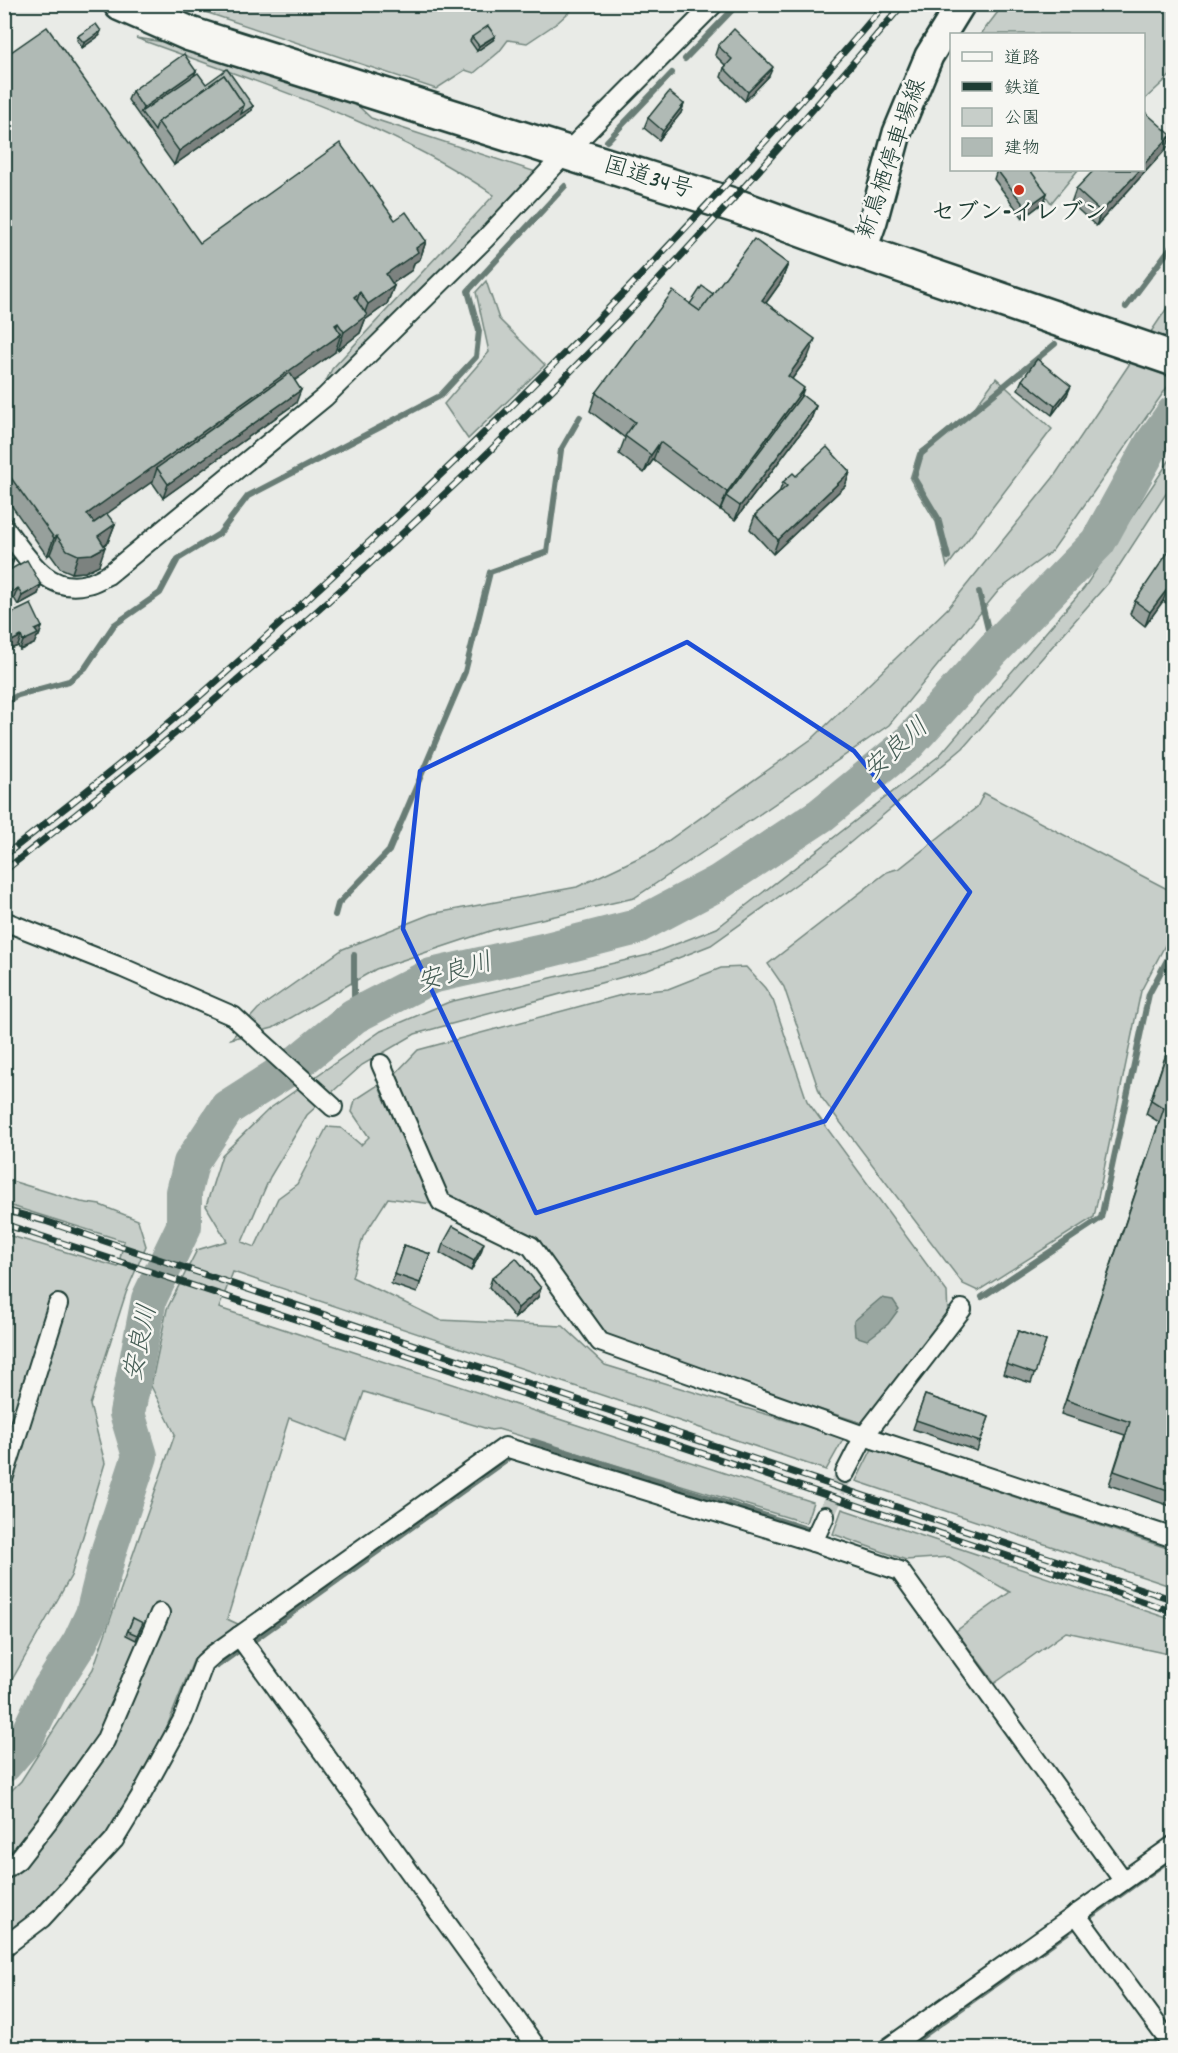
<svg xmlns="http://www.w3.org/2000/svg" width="1178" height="2053" font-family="Dekko,'Klee One',sans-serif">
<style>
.green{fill:#c7cec9;stroke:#73867e;stroke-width:1.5}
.water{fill:#99a6a0;stroke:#687c75;stroke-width:1.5}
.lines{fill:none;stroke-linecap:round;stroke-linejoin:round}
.stream{stroke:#687c75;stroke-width:6}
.river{stroke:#99a6a0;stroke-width:36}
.street-tunnel{stroke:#c1c8c3;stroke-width:18;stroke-dasharray:18 9;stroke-linecap:butt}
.street-casing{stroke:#1f3d34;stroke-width:22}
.secondary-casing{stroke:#1f3d34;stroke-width:32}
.highway-casing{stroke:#1f3d34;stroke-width:38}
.street{stroke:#f6f6f2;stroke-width:18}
.secondary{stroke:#f6f6f2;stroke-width:27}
.highway{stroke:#f6f6f2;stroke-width:33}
.rail-casing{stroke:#1f3d34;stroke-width:7}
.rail{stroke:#f6f6f2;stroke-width:4.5;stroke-dasharray:14;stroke-linecap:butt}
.wall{fill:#97a09c;stroke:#1f3d34;stroke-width:1.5}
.shaded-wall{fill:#7b827f;stroke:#1f3d34;stroke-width:1.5}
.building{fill:#b0bab5;stroke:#1f3d34;stroke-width:1.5}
.marked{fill:none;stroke:#1d4ed8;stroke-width:4.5;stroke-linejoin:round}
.poi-dot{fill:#c8321e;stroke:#f6f6f2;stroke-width:2}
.labels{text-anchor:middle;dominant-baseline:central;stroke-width:5;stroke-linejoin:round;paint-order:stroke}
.street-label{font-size:24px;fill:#1f3d34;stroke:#f6f6f2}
.poi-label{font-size:24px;font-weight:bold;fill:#1f3d34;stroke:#f6f6f2}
.water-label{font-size:26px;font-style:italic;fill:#445c54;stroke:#f6f6f2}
</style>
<rect width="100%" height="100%" fill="#e9ebe7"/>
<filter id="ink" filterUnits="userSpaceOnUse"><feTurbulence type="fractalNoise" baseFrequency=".0167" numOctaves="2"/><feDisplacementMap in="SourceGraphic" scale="12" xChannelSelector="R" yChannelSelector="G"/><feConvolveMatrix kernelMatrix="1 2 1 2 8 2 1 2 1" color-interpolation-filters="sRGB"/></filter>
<g filter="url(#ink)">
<g class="green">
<path d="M1004 4 1173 5V73L1144 100V34H981Z"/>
<path d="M184 5H577L557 23 527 43 508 40 499 52 474 73 465 70 436 89Z"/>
<path d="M136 38 178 44 356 104 371 118 539 173 319 395 332 369 494 195C386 121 258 83 136 38Z"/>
<path d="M1027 170H1078L1051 203Z"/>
<path d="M486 281 499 319 545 365 468 439 444 404 489 352 476 292Z"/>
<path d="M1173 299V379L1052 551 999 590 889 725 754 818 634 898 493 930 376 969 273 1028 231 1039 258 1009 343 949 431 914 577 887 655 850 813 738 949 607 1053 478Z"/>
<path d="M996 378 1052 429 947 567 936 522 910 479 918 453 972 411Z"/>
<path d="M1173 455V483L1108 583 963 748 826 863 711 945 648 970 415 1034 362 1065 307 1115 270 1177 242 1242 255 1247 278 1198 297 1184 327 1127 341 1128 361 1145 369 1137 352 1112 355 1100 378 1085 433 1204 388 1198 363 1237 352 1277 440 1320 563 1326 605 1365 844 1438 826 1470 233 1272 219 1308 813 1502 806 1523 498 1429 491 1430 364 1392 347 1440 289 1418 227 1619 240 1625 194 1659 156 1754 102 1847 32 1917 5 1935V1797L21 1781 93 1669 175 1434 151 1386 167 1309 197 1250 227 1241 206 1206 222 1155 269 1109 381 1031 449 1002 648 955 717 928 939 756 1084 588Z"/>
<path d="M984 793 1173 892V930L1141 991 1094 1217 978 1291 963 1284 821 1097 784 987 768 964 887 872 900 868 977 807Z"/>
<path d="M746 967 765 988 773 1000 807 1101 947 1292 948 1316 865 1424 729 1380 604 1334 537 1238 443 1197 396 1073 418 1050 629 993 668 989 721 968Z"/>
<path d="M5 1179 81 1202 100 1205 138 1220 146 1246 126 1293 90 1405 105 1463 71 1576 5 1692 4 1234 118 1267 124 1241 5 1204Z"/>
<path d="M872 1449 1173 1550V1587L856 1481Z"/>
<path d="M842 1509 1173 1620V1655L1066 1632 995 1683 956 1631 1010 1592 949 1557 906 1560 833 1534Z"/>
</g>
<path class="water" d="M881 1298 893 1300 899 1309 888 1324 867 1340 855 1336 854 1321Z"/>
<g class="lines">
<g class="stream">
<path d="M685 59 738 4"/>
<path d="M607 141 672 73"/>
<path d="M1126 307 1174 243"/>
<path d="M948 557 938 518 914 478 921 454 1055 344"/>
<path d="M979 592 993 650"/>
<path d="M4 703 18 695 69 681 85 668 114 625 160 593 178 559 219 534 248 496 440 396 476 357 479 331 468 291 565 186"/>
<path d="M335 915 338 904 389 851 465 672 490 572 547 552 561 450 580 417"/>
<path d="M354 955V1016"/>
<path d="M982 1297 1101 1218 1149 994 1174 947"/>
<path d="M533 1441 810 1530 813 1526"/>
<path d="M254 1640 507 1459"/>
<path d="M217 1666 238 1651"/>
<path d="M1092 1915 1174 1856"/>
<path d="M906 2048 1073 1928"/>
</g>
<path class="river" d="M4 1765 24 1742 50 1689 80 1642 93 1614 109 1550 140 1456 127 1413 149 1299 184 1226V1192L191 1163 227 1108 297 1063 354 1016 431 976 547 950 633 928 718 883 821 815 908 744 993 650 1098 542 1152 444 1174 413"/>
<path class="street-tunnel" d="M825 1516 845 1473"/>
<defs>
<g id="street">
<path d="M4 527C26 555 46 595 87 584 94 583 101 578 108 575L325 397 485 239 566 153 714 4"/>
<path d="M4 921 123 968 233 1016 333 1107"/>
<path d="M381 1064 441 1202 531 1246 600 1342 864 1436 1174 1538"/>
<path d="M845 1473 864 1436 962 1309"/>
<path d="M4 1476 58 1304"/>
<path d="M813 1542 825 1516"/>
<path d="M239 1636 537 2048"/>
<path d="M4 1870 18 1860 49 1820 105 1741 160 1613"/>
<path d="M1076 1914 1174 2048"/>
<path d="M4 1947 42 1918 114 1840 139 1799 183 1719 204 1663 214 1654 505 1447 813 1542 900 1571 1123 1880"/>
<path d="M888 2048 1174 1845"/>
</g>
<path id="secondary" d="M862 252 873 221 897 133 929 56 961 4"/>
<path id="highway" d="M121 4 190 34 739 207 862 252 1174 359"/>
</defs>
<use href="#street" class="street-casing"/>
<use href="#secondary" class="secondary-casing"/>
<use href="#highway" class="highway-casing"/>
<use href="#street" class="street"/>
<use href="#secondary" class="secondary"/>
<use href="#highway" class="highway"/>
<defs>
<g id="rail">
<path d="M4 856C43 825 82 795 120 764 192 705 260 642 328 580 526 399 712 209 885 4"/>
<path d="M4 871C199 720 386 556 561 381 680 261 794 134 903 4"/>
<path d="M4 1210 45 1221 1174 1600"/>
<path d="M4 1224 567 1408 1174 1612"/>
</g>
</defs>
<use href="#rail" class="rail-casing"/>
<use href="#rail" class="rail"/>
</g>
<g class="wall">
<path d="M78 36H99L82 48 77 40Z"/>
<path d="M472 37 493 40 477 51 470 41Z"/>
<path d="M718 46 769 76 745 101 721 77 724 68 726 66 715 55Z"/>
<path d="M4 57 200 243 395 220 426 241 420 259 414 263 412 270 392 284 394 286 387 304 365 320 360 333 338 350 336 347 335 352 294 380 296 403 163 498 152 482 153 481 94 522 115 524 108 542 104 545 99 565 85 572 72 573 60 568 50 554 47 556 4 495Z"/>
<path d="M196 71 194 75 206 84 253 106 252 110 174 165 128 100 132 91Z"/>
<path d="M684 104 681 113 659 140 644 128 648 118Z"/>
<path d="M1171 135 1166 149 1096 226 1071 203 1076 189Z"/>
<path d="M997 170 1047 193 1044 202 1023 218 994 179Z"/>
<path d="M788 264 781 282 766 303 808 357 792 379 801 396 816 406 811 419 735 520 721 510 722 508 720 510 653 460 644 473 619 454 625 438 590 411 596 393 690 304Z"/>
<path d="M1022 380 1067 395 1052 415 1018 389Z"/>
<path d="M850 472 845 486 773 554 750 529 755 515 779 493 783 482Z"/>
<path d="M4 542 14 559 10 570 41 585 38 594 18 605 14 598 9 601 4 594Z"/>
<path d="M1173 550V607L1163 601 1145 626 1130 614 1135 601Z"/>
<path d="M4 617 42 627 39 636 37 637 34 644 20 650 18 646 8 650 4 641Z"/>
<path d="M1173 1033V1507L1109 1485 1125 1435 1061 1414 1159 1122 1146 1114Z"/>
<path d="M443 1244 481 1252 471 1271 440 1253Z"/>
<path d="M404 1245 430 1254 417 1293 391 1284Z"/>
<path d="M492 1278 541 1288 538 1297 515 1318 489 1287Z"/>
<path d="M1018 1331 1046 1341 1031 1383 1003 1374Z"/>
<path d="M925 1395 989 1417 977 1451 913 1429Z"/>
<path d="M133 1618 141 1627 136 1640 126 1635Z"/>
</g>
<g class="shaded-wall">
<path d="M101 31 99 36 82 48 84 43Z"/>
<path d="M495 36 493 40 477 51 479 46Z"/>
<path d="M773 67 769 76 745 101 748 92Z"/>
<path d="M196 71 192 80 141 112 143 108Z"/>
<path d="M684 104 681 113 659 140 663 131Z"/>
<path d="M244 105 253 106 252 110 174 165 179 151Z"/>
<path d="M1171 135 1166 149 1096 226 1101 212 1140 170H1143V165Z"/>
<path d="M1047 193 1044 202 1023 218 1026 208Z"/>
<path d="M426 241 420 259 414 263 412 270 379 292 386 274 416 248Z"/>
<path d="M788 264 781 282 755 318 762 300Z"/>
<path d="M394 286 387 304 365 320 360 333 338 350 344 332 363 317 368 304Z"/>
<path d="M360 292 354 310V297Z"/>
<path d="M338 323 331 341 341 334 335 352 162 474 157 468 153 481 81 532 87 514Z"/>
<path d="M815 339 808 357 781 394 788 376Z"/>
<path d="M1071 386 1067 395 1052 415 1055 406Z"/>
<path d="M804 388 798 406 726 496 720 510 727 492Z"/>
<path d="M301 390 296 403 163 498 168 484Z"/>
<path d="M816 406 811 419 735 520 740 506Z"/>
<path d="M660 442 653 460 644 473 651 455Z"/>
<path d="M850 472 845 486 773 554 778 540Z"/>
<path d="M115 524 108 542 92 554 105 547 99 565 85 572 72 573 78 555 98 536Z"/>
<path d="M57 536 50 554 47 556 54 538Z"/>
<path d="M14 559 9 573 6 572 4 576V565Z"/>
<path d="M41 585 38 594 18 605 22 596Z"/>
<path d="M18 588 14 598 9 601 12 592Z"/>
<path d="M1168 588 1163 601 1145 626 1150 612Z"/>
<path d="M42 627 39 636 37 637 34 644 20 650 23 641 35 630Z"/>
<path d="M21 636 18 646 8 650 12 641Z"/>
<path d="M484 1243 481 1252 471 1271 474 1261Z"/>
<path d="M541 1288 538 1297 515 1318 518 1308Z"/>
</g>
<g class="building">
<path d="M96 24 101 31 84 43 78 36Z"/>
<path d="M488 26 495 36 479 46 472 37Z"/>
<path d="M47 27 200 243 340 143 395 220 406 212 426 241 416 248 418 252 386 274 394 286 368 304 360 292 354 297 367 315 344 332 338 323 335 325 341 334 87 514 94 523 107 514 115 524 98 536 105 547 92 554 78 555 67 550 57 536 54 538 4 468V57Z"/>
<path d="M734 29 773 67 748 92 724 68 732 59 718 46Z"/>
<path d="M184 54 196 71 143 108 132 91Z"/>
<path d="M227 69 253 106 241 114 244 105 224 75 158 122 155 131 141 112 198 73 206 84Z"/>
<path d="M224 75 244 105 179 151 158 122Z"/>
<path d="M669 92 684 104 663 131 648 118Z"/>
<path d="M1145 112 1171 135 1143 165V115Z"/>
<path d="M997 170H1030L1047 193 1026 208Z"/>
<path d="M1094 170H1140L1101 212 1076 189Z"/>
<path d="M754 239 788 264 762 300 815 339 788 376 804 388 727 492 660 442 651 455 625 436 635 422 596 393 673 291 700 311Z"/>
<path d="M702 286 713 294 700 311 690 304Z"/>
<path d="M1037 359 1071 386 1055 406 1022 380Z"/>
<path d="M290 373 301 390 168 484 157 468Z"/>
<path d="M802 395 816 406 740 506 726 496Z"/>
<path d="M827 447 850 472 778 540 755 515 787 486 783 482 793 473 796 476Z"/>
<path d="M4 542 14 559 4 565Z"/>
<path d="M1171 548 1173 550V591L1168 588 1150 612 1135 601Z"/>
<path d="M27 560 41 585 22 596 18 588 12 592 5 580 10 578 6 572Z"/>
<path d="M31 604 42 627 35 630 38 634 23 641 21 636 12 641 4 625V617Z"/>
<path d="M1173 1034V1492L1114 1471 1130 1422 1066 1400 1164 1108 1151 1100Z"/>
<path d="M453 1226 484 1243 474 1261 443 1244Z"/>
<path d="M404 1245 430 1254 420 1283 394 1274Z"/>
<path d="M516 1258 541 1288 518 1308 492 1278Z"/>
<path d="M1018 1331 1046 1341 1035 1374 1006 1364Z"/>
<path d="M925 1395 989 1417 980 1442 916 1420Z"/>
<path d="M133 1618 143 1623 137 1635 128 1631Z"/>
</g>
</g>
<path class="marked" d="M687 642 854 751 970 892 825 1121 536 1213 403 929 420 771Z"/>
<circle class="poi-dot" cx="1019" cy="190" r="6"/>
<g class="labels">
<g class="street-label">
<text transform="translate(893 159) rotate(-71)">新鳥栖停車場線</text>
<text transform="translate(648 179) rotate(17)">国道34号</text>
</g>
<g class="poi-label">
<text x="1019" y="214">セブン-イレブン</text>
</g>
<g class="water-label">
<text transform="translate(897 750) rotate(-42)">安良川</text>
<text transform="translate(455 974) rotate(-17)">安良川</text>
<text transform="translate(142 1343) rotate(-78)">安良川</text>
</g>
</g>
<rect width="1178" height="2053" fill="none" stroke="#f6f6f2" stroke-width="24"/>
<rect x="12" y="12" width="1154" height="2029" fill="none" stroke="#1f3d34" stroke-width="2" filter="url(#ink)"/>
<rect x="950" y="33" width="195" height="138" fill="#f6f6f2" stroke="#a0aca6" stroke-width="1.5"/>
<rect x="962" y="52" width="30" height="9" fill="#f6f6f2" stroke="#a0aca6" stroke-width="1.5"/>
<text x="1004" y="63" font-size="18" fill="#1f3d34">道路</text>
<rect x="962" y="82" width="30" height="9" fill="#1f3d34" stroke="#a0aca6" stroke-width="1.5"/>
<text x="1004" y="93" font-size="18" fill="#1f3d34">鉄道</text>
<rect x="962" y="108" width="30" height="18" fill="#c7cec9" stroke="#a0aca6" stroke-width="1.5"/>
<text x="1004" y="123" font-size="18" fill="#1f3d34">公園</text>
<rect x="962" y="138" width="30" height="18" fill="#b0bab5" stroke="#a0aca6" stroke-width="1.5"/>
<text x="1004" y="153" font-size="18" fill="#1f3d34">建物</text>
</svg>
